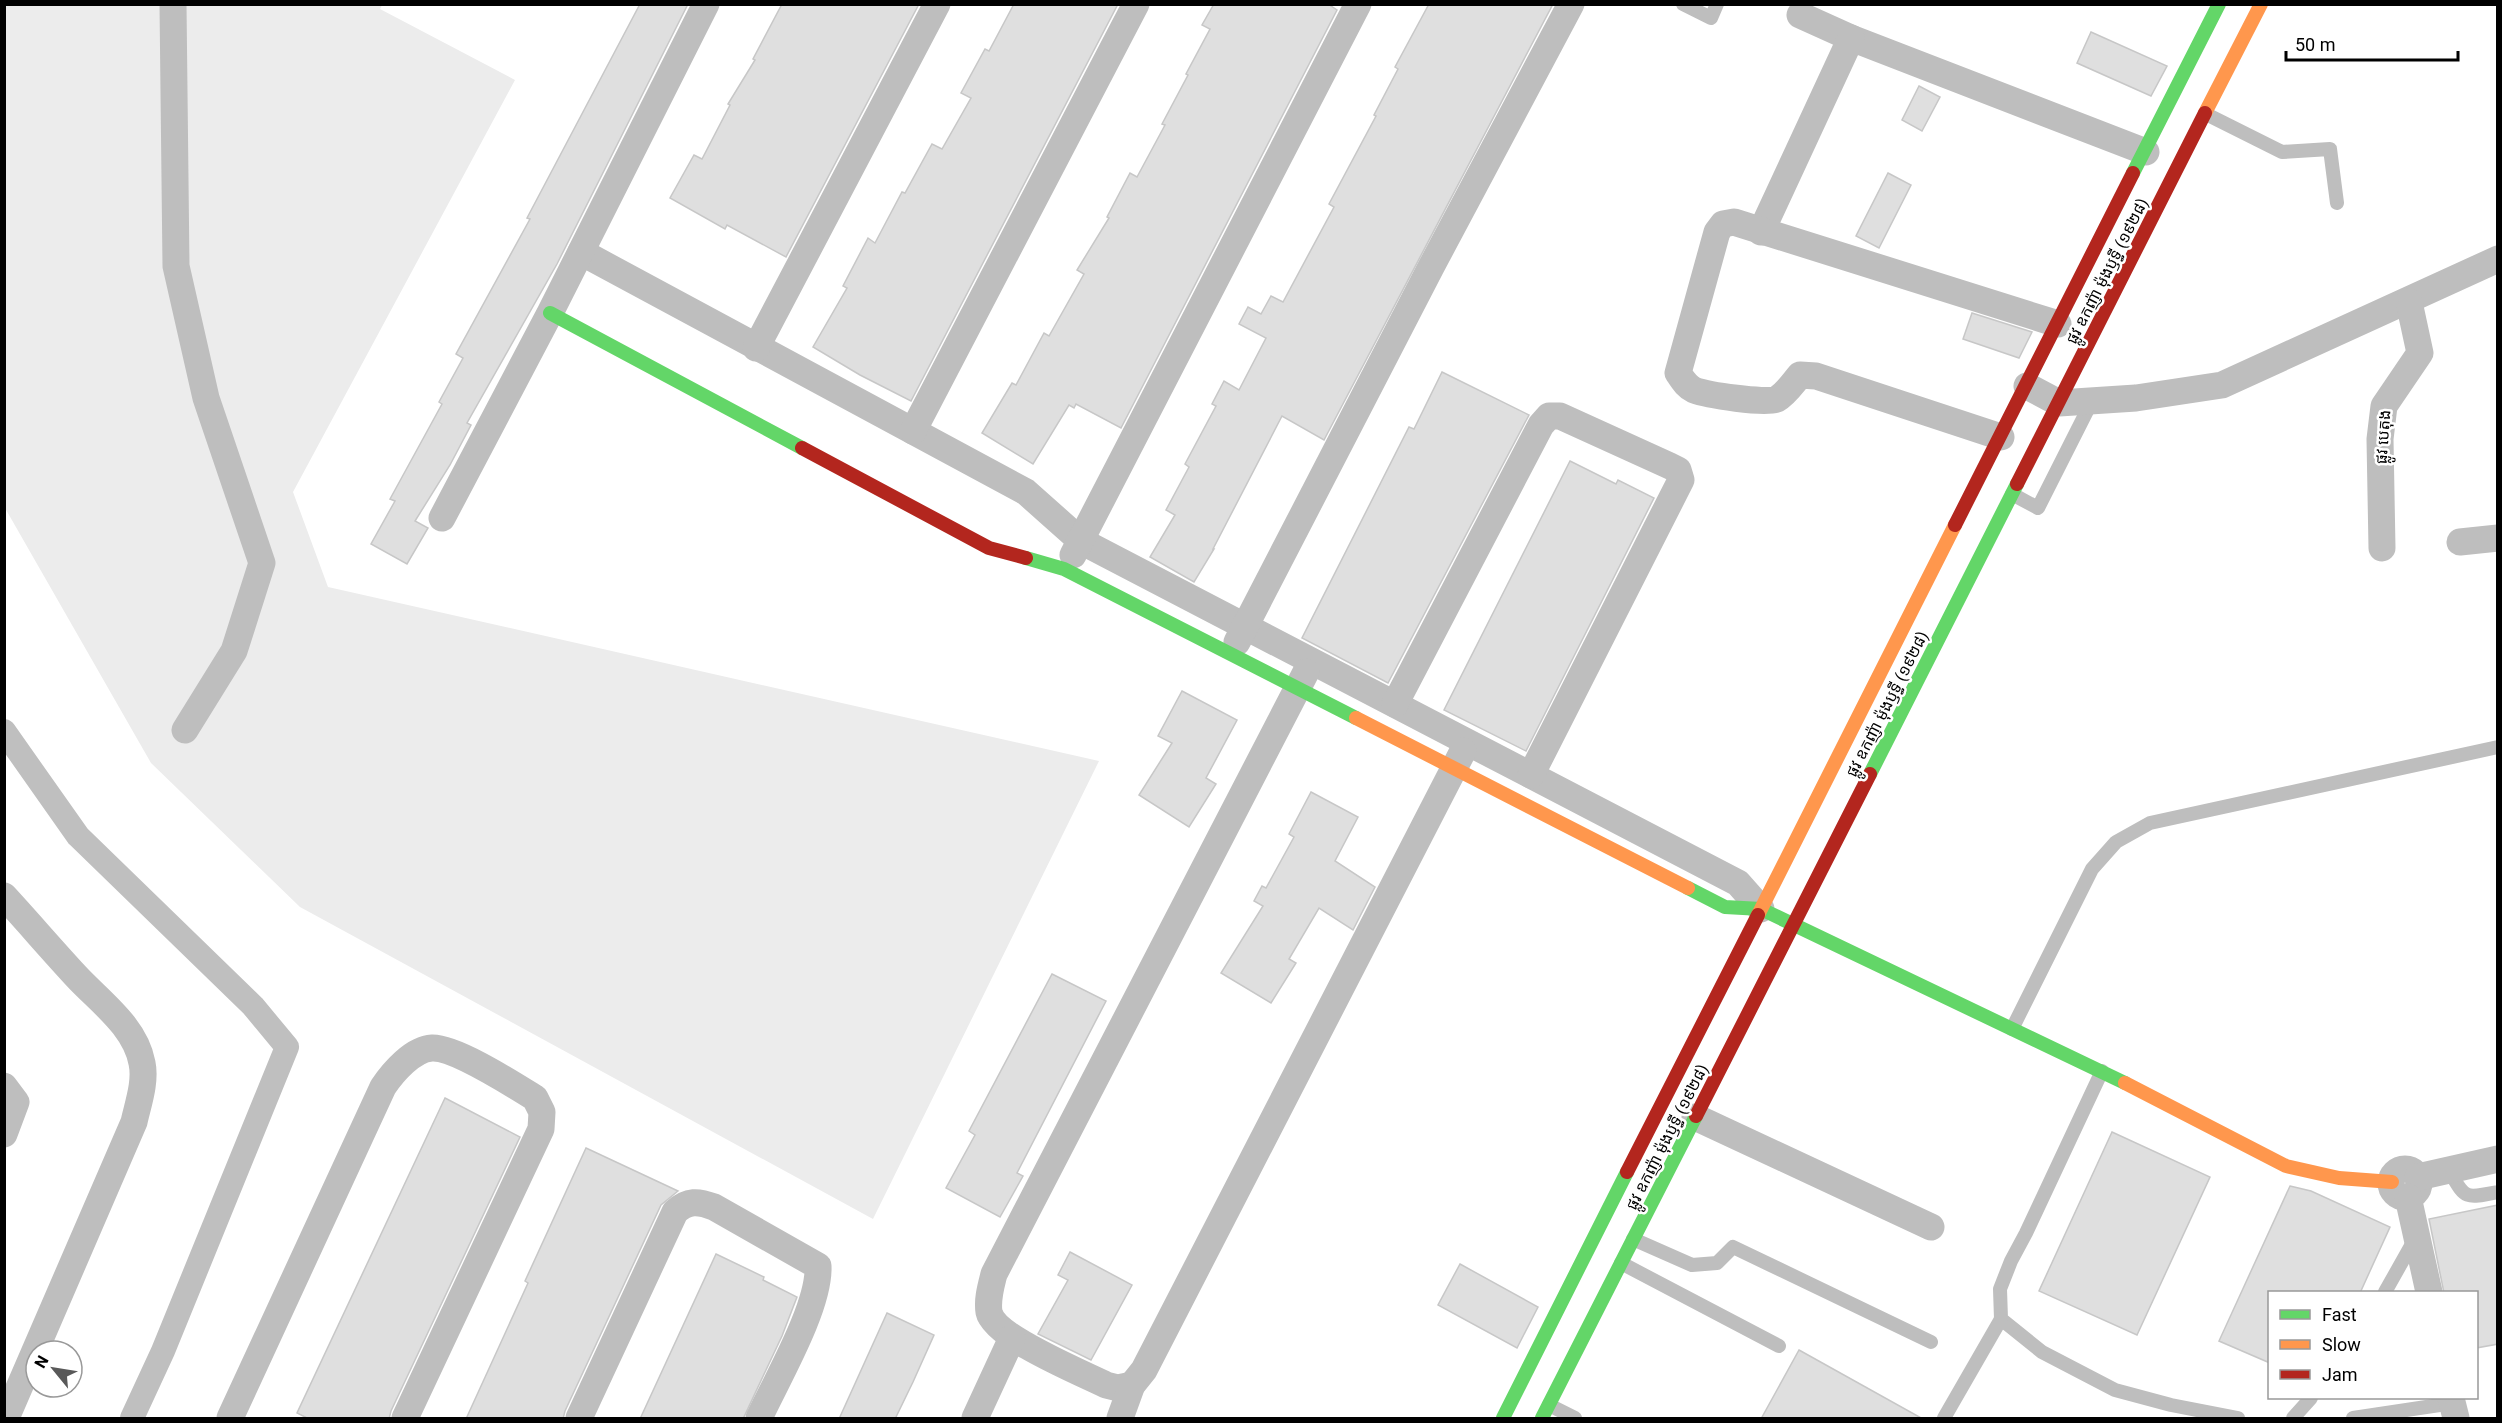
<svg xmlns="http://www.w3.org/2000/svg" width="2502" height="1423" font-family="Roboto,'Noto Sans Khmer',sans-serif">
<style>
.green{fill:#ececec}
.lines{fill:none;stroke-linecap:round;stroke-linejoin:round}
.canal{stroke:#bfbfbf;stroke-width:24}
.building{fill:#dfdfdf;stroke:#c7c7c7;stroke-width:1.5}
.lane{stroke:#bebebe;stroke-width:14}
.street{stroke:#bebebe;stroke-width:27}
.fast{stroke:#63d668;stroke-width:14}
.slow{stroke:#ff974d;stroke-width:14}
.jam{stroke:#b3261e;stroke-width:14}
.labels{text-anchor:middle;dominant-baseline:central;stroke-width:5;stroke-linejoin:round;paint-order:stroke}
.street-label{font-size:16px;fill:#000;stroke:#fff}
</style>
<rect width="100%" height="100%" fill="#fff"/>
<path class="green" d="M4 5H382L380 9 515 80 293 492 328 587 1099 761 873 1219 300 907 151 763 5 508Z"/>
<g class="lines">
<path class="canal" d="M4 731 78 836 253 1006 287 1047 163 1351 132 1418"/>
</g>
<g class="building">
<path d="M640 4H688L557 264 467 423 471 425 450 465 415 521 428 528 407 564 371 544 395 501 390 499 442 404 439 402 463 358 456 354 530 219 527 218Z"/>
<path d="M782 4H919L786 257 727 225 725 229 670 198 694 155 702 159 730 105 728 104 755 60 753 59Z"/>
<path d="M1014 4H1118L911 401 860 375 813 347 847 288 843 286 868 238 875 243 902 192 905 193 932 144 942 149 971 98 961 93 985 49 989 51Z"/>
<path d="M1214 4H1328L1337 10 1121 428 1076 404 1074 408 1069 405 1033 464 982 433 1012 383 1016 385 1044 333 1049 336 1084 274 1077 270 1109 218 1107 217 1130 173 1137 177 1165 125 1162 124 1188 75 1186 74 1210 29 1202 25Z"/>
<path d="M1429 4H1553L1324 440 1282 416 1213 549H1214L1194 582 1150 557 1175 515 1166 510 1189 467 1185 464 1216 406 1212 404 1224 381 1239 390 1266 338 1239 324 1248 307 1261 314 1271 296 1283 302 1334 207 1329 204 1376 116 1374 115 1398 69 1395 67Z"/>
<path d="M2091 32 2167 66 2151 96 2077 63Z"/>
<path d="M1919 86 1940 97 1922 131 1902 120Z"/>
<path d="M1888 173 1911 185 1879 248 1856 236Z"/>
<path d="M1972 313 2032 332 2019 358 1963 339Z"/>
<path d="M1442 372 1529 415 1388 683 1302 638 1409 427 1414 429Z"/>
<path d="M1570 461 1616 484 1618 480 1654 498 1526 751 1444 710Z"/>
<path d="M1182 691 1237 720 1206 778 1216 784 1189 827 1139 795 1172 743 1158 736Z"/>
<path d="M1311 792 1358 817 1335 861 1375 887 1353 930 1319 908 1289 959 1296 963 1271 1003 1221 973 1263 906 1254 901 1262 886 1266 888 1294 837 1289 834Z"/>
<path d="M1052 974 1106 1001 1017 1173 1023 1176 1000 1217 946 1188 975 1135 969 1131Z"/>
<path d="M445 1098 520 1137 391 1411 389 1419H309L297 1413Z"/>
<path d="M2112 1132 2210 1177 2137 1335 2039 1291Z"/>
<path d="M586 1148 678 1191 661 1205 565 1411 563 1419H466L528 1283 525 1281Z"/>
<path d="M2290 1186 2311 1191 2390 1227 2360 1293H2270V1363L2219 1341Z"/>
<path d="M2498 1205V1344L2476 1348V1293H2444L2429 1219Z"/>
<path d="M1070 1252 1132 1285 1091 1360 1038 1334 1068 1280 1058 1275Z"/>
<path d="M716 1254 764 1277 763 1280 797 1297 782 1336 743 1419H640Z"/>
<path d="M1460 1264 1538 1307 1517 1348 1438 1305Z"/>
<path d="M887 1313 934 1335 913 1382 895 1419H839Z"/>
<path d="M1799 1350 1923 1419H1761Z"/>
</g>
<g class="lines">
<g class="lane">
<path d="M1683 4 1711 18 1717 4"/>
<path d="M2206 114 2282 152 2330 149 2337 203"/>
<path d="M2012 494 2038 508 2092 401"/>
<path d="M2012 1029 2092 869 2116 842 2150 823 2498 747"/>
<path d="M2102 1071 2026 1233 2011 1261 2000 1289 2001 1319 2042 1352 2115 1390 2171 1405 2238 1418"/>
<path d="M2448 1169C2466 1199 2463 1199 2498 1192"/>
<path d="M1633 1239 1692 1265 1717 1263 1733 1247 1931 1342"/>
<path d="M1621 1263 1779 1346"/>
<path d="M2385 1292 2416 1237"/>
<path d="M1549 1405 1575 1418"/>
<path d="M1944 1418 2001 1319"/>
<path d="M2293 1418 2311 1398"/>
<path d="M2353 1418 2453 1403"/>
</g>
<g class="street">
<path d="M173 4 176 266 206 398 262 563 234 651 185 730"/>
<path d="M1800 15 1851 38 2146 152"/>
<path d="M1761 232 1851 38"/>
<path d="M581 252 1026 492 1081 541 1738 883 1761 909"/>
<path d="M756 348 937 4"/>
<path d="M2027 386 2059 403 2136 398 2222 385 2498 259"/>
<path d="M913 431 1136 4"/>
<path d="M2001 437 1816 376 1800 375C1793 383 1786 394 1777 399 1766 404 1707 395 1694 390 1686 386 1683 380 1678 373L1717 232 1723 224 1734 222 2058 324"/>
<path d="M442 518 550 313 706 4"/>
<path d="M2460 542 2498 538"/>
<path d="M2382 548 2380 439 2384 406 2420 353 2409 302"/>
<path d="M1073 555 1358 4"/>
<path d="M1237 642 1431 267 1571 4"/>
<path d="M1395 704 1541 425 1549 416H1560L1670 466 1678 470 1681 480 1531 775"/>
<path d="M4 896C28 922 51 949 76 976 100 1002 135 1026 142 1063 146 1082 138 1104 134 1122L6 1418"/>
<path d="M4 1086 16 1102 4 1134"/>
<path d="M1695 1117 1931 1227"/>
<circle cx="2405" cy="1183" r="14"/>
<path d="M2418 1177 2498 1159"/>
<path d="M2408 1197 2429 1292"/>
<path d="M1132 1385 1118 1388 1106 1385C1082 1373 994 1337 989 1312 987 1299 991 1286 994 1274L1306 672"/>
<path d="M2451 1398 2456 1418"/>
<path d="M230 1418 383 1087C393 1072 413 1049 432 1048 455 1047 514 1085 535 1098L542 1112 541 1129 405 1418"/>
<path d="M579 1418 675 1212C688 1200 698 1201 714 1207L818 1266C820 1306 777 1379 759 1418"/>
<path d="M975 1418 1012 1338"/>
<path d="M1120 1418 1132 1385 1144 1370 1463 751"/>
</g>
<g class="fast">
<path d="M2133 173 2219 4"/>
<path d="M550 313 802 448"/>
<path d="M1026 558 1064 569 1356 718"/>
<path d="M1870 774 2017 484"/>
<path d="M1688 888 1725 907 1761 909 2125 1083"/>
<path d="M1503 1418 1627 1172"/>
<path d="M1542 1418 1696 1116"/>
</g>
<g class="slow">
<path d="M2205 113 2261 4"/>
<path d="M1356 718 1688 888"/>
<path d="M1758 915 1955 525"/>
<path d="M2125 1083 2286 1166 2339 1178 2392 1182"/>
</g>
<g class="jam">
<path d="M802 448 989 548 1026 558"/>
<path d="M2017 484 2205 113"/>
<path d="M1955 525 2133 173"/>
<path d="M1696 1116 1870 774"/>
<path d="M1627 1172 1758 915"/>
</g>
</g>
<g class="labels">
<g class="street-label">
<text transform="translate(2107 271) rotate(-63)">ផ្លូវ ឧកញ៉ា ម៉ុងឫទ្ធី (១៩២៨)</text>
<text transform="translate(2383 437) rotate(-86)">ផ្លូវ បេតុង</text>
<text transform="translate(1887 704) rotate(-63)">ផ្លូវ ឧកញ៉ា ម៉ុងឫទ្ធី (១៩២៨)</text>
<text transform="translate(1667 1137) rotate(-63)">ផ្លូវ ឧកញ៉ា ម៉ុងឫទ្ធី (១៩២៨)</text>
</g>
</g>
<rect width="2502" height="1423" fill="none" stroke="#000000" stroke-width="12"/>
<rect x="2268" y="1291" width="210" height="108" fill="#ffffff" stroke="#999999" stroke-width="1.5"/>
<rect x="2280" y="1310" width="30" height="9" fill="#63d668" stroke="#999999" stroke-width="1.5"/>
<text x="2322" y="1321" font-size="18" fill="#000000">Fast</text>
<rect x="2280" y="1340" width="30" height="9" fill="#ff974d" stroke="#999999" stroke-width="1.5"/>
<text x="2322" y="1351" font-size="18" fill="#000000">Slow</text>
<rect x="2280" y="1370" width="30" height="9" fill="#b3261e" stroke="#999999" stroke-width="1.5"/>
<text x="2322" y="1381" font-size="18" fill="#000000">Jam</text>
<g transform="translate(54 1369) rotate(300)"><circle r="28" fill="#ffffff" stroke="#999999" stroke-width="1.5"/>
<path d="M0-4.5L10 22L0 15L-10 22Z" fill="#595959"/>
<text y="-9" font-size="16" font-weight="bold" text-anchor="middle" fill="#000000">N</text>
</g>
<path d="M2286 51v9h172v-9" fill="none" stroke="#000000" stroke-width="3"/>
<text x="2295" y="51" font-size="18" fill="#000000" stroke="#ffffff" stroke-width="4.5" paint-order="stroke">50 m</text>
</svg>
